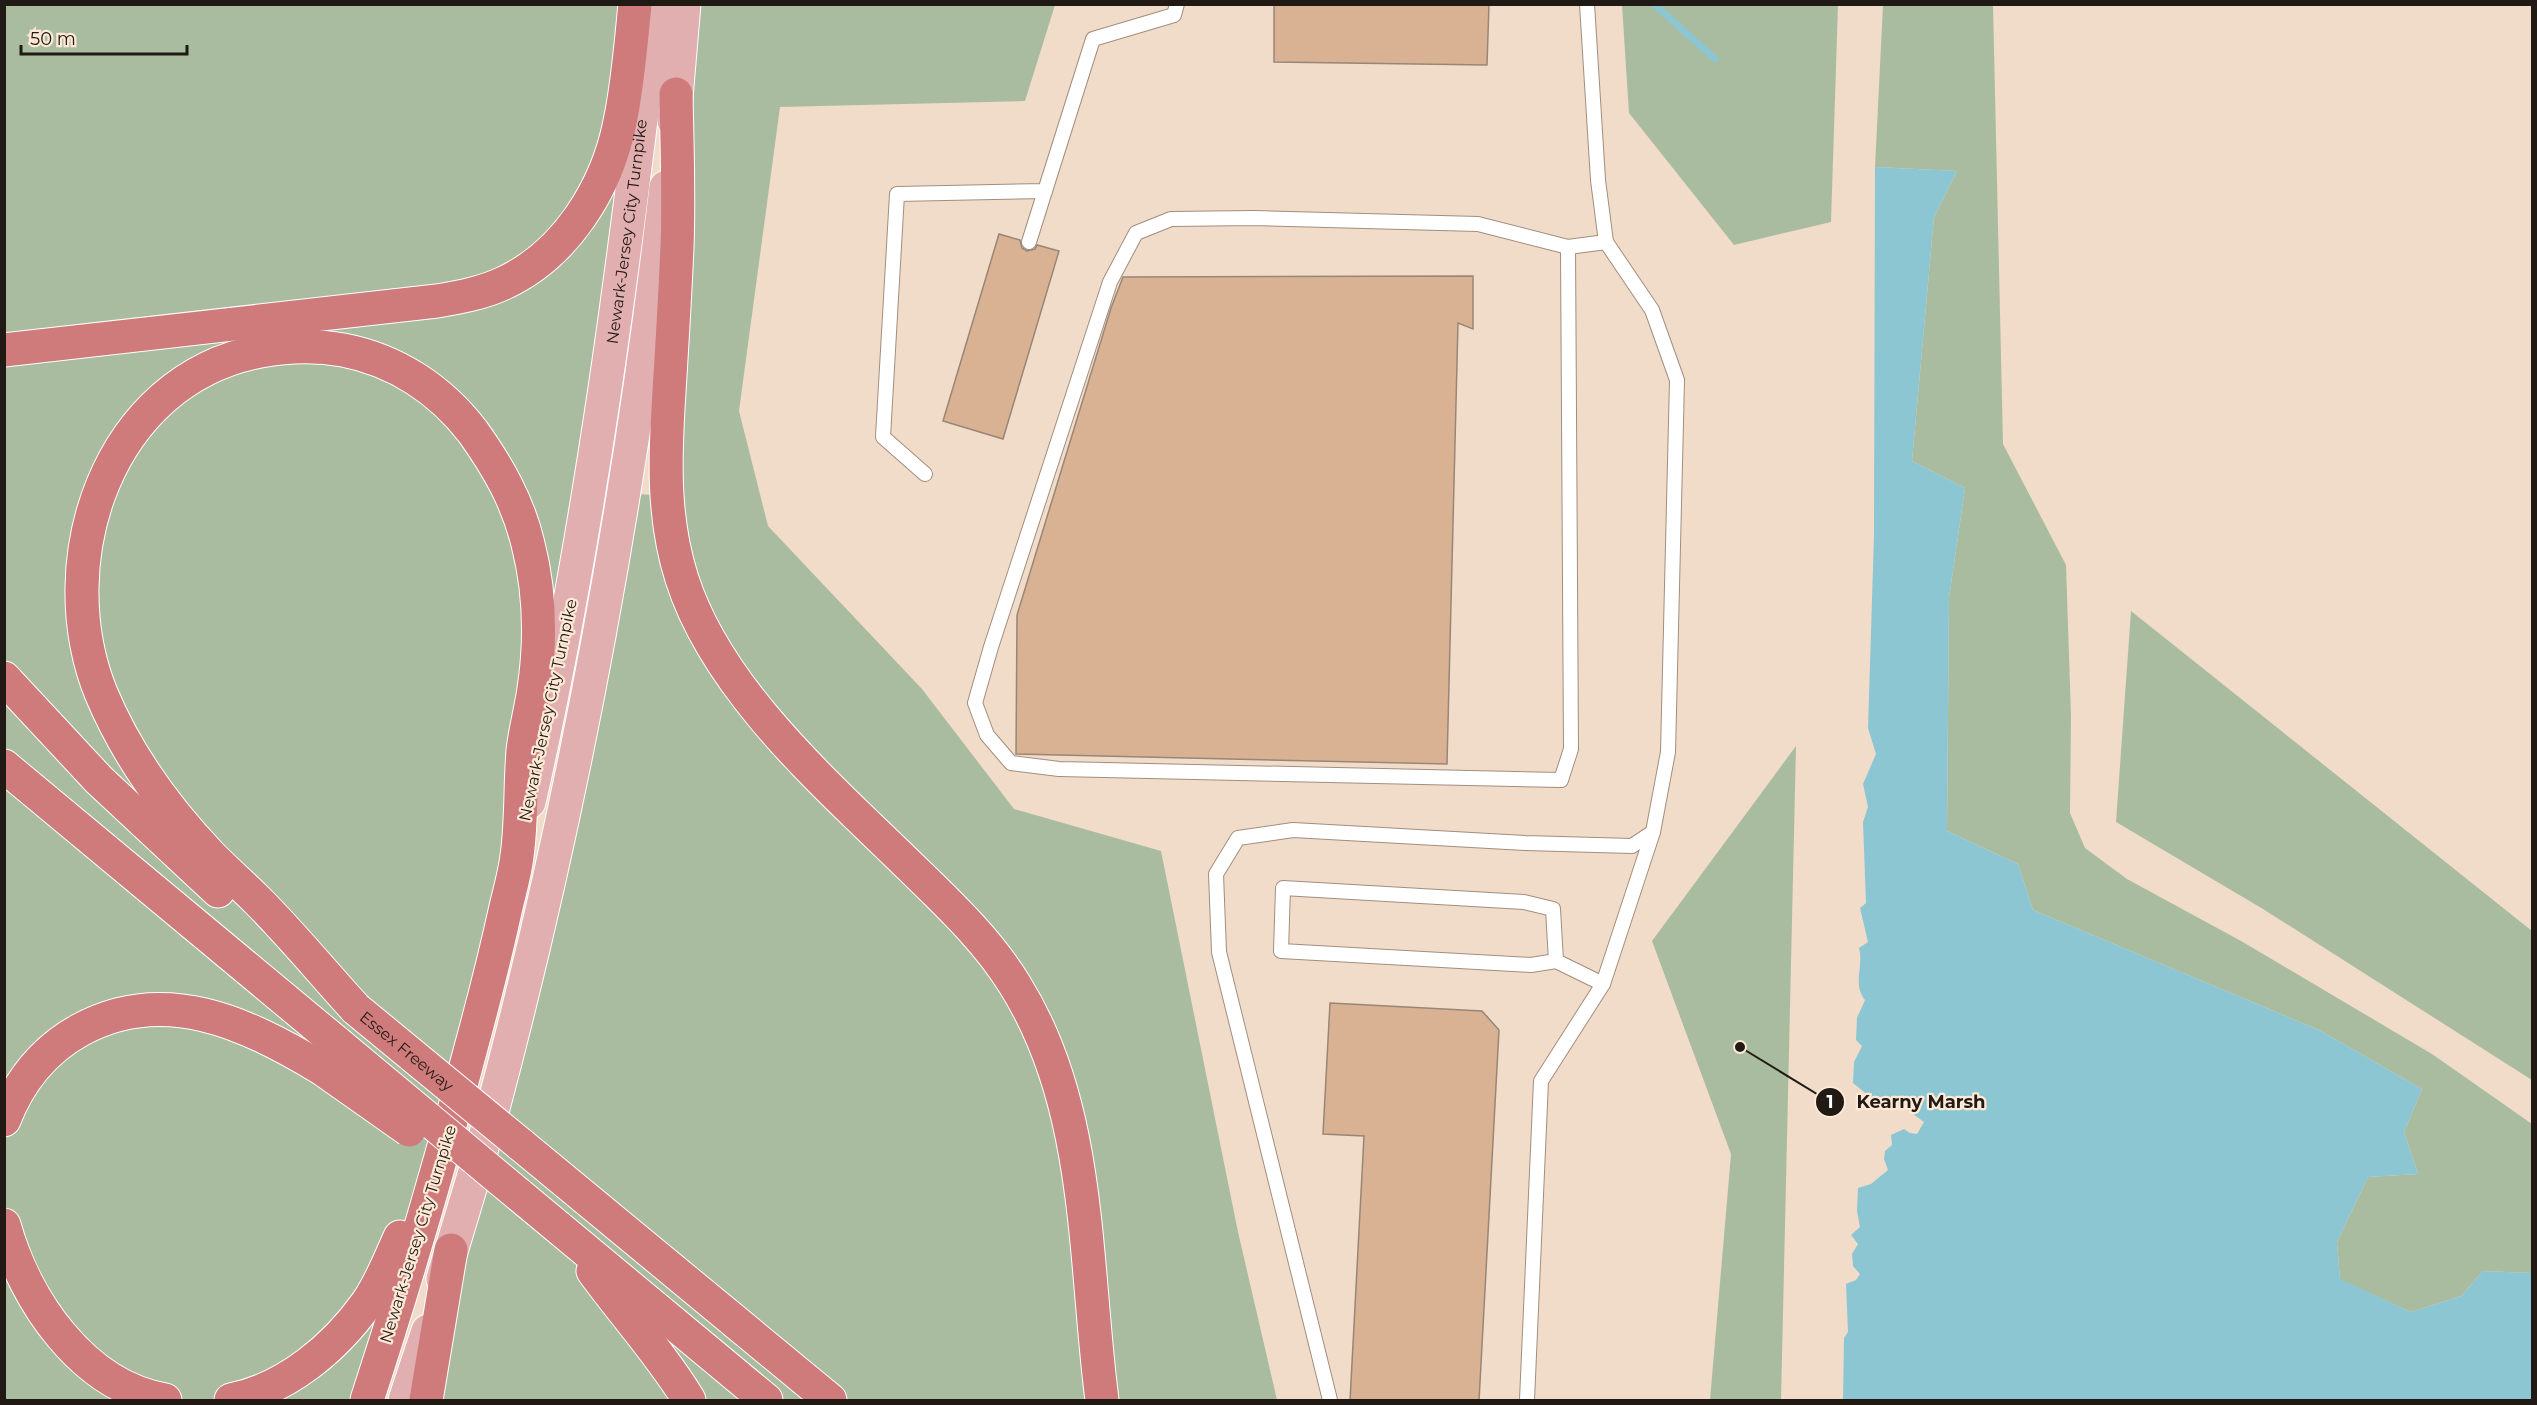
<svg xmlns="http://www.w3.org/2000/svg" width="2537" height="1405" font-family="Montserrat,sans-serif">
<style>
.green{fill:#aabc9f}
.water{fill:#8cc6d3}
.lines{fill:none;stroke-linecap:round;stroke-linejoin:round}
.stream{stroke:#8cc6d3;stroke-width:7}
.building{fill:#d8b292;stroke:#998676;stroke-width:1.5}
.lane-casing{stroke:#a28e7e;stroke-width:16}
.primary-casing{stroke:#fff;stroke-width:35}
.highway-casing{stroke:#fff;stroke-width:35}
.lane{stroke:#fff;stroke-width:14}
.primary{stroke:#e2afb0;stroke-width:33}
.highway{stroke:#cf7a7b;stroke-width:33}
.highway-bridge-casing{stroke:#fff;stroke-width:35;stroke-linecap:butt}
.highway-bridge{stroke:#cf7a7b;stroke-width:33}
.labels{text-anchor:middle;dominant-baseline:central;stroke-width:4.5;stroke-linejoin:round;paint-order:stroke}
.street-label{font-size:16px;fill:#211a14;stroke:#fee9d7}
.leader{fill:none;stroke:#211a14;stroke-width:2}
.callout-dot{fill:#211a14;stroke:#fee9d7;stroke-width:2}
.mark-label{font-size:18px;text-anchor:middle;font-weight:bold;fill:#fff}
.callout-label{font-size:18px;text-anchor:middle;font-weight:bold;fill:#211a14;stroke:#fee9d7;stroke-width:4.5;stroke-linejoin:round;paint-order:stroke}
</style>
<rect width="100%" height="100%" fill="#f1dcca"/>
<g class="green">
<path d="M5 5H655L572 590 367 1400H5Z"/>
<path d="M684 5H1055L1025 101 780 107 739 411 768 526 922 689 1014 809 1161 851 1238 1232 1277 1400H405L433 1314 624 494 665 495Z"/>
<path d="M1622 5H1838L1831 222 1734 245 1629 113Z"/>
<path d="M1883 5H1993L2003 444 2066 565 2071 716 2070 813 2085 848 2127 879 2241 941 2432 1054 2532 1124V1273L2483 1271 2461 1296 2411 1312 2340 1280 2337 1242 2368 1177 2418 1174 2404 1132 2422 1089 2319 1030 2033 910 2018 864 1947 831 1949 598 1965 488 1912 461 1934 217 1957 171 1875 167Z"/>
<path d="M2131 611 2532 931V1080L2263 909 2116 822Z"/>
<path d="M1796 746 1781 1400H1710L1731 1154 1652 941Z"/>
</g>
<path class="water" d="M1875 167 1957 171 1934 217 1912 461 1965 488 1949 598 1947 831 2018 864 2033 910 2319 1030 2422 1089 2404 1132 2418 1174 2368 1177 2337 1242 2340 1279 2411 1312 2461 1296 2483 1271 2532 1273V1400H1843L1844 1338 1848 1332 1846 1284 1856 1280 1860 1274 1853 1266 1852 1254 1858 1244 1851 1235 1860 1227 1857 1211 1858 1188 1871 1184 1888 1170 1884 1159 1885 1151 1892 1145 1891 1135 1904 1129 1910 1133 1917 1134 1924 1122 1902 1106 1879 1104 1853 1083 1854 1062 1862 1046 1856 1040 1857 1018 1865 1000C1852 983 1864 967 1859 948L1868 942 1860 908 1866 903 1863 822 1868 807 1863 784 1876 754 1868 728 1874 535Z"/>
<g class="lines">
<path class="stream" d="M1654 4 1715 59"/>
</g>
<g class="building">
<path d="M1274 4H1489L1487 65 1274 62Z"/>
<path d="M999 234 1020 240 1022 248 1027 251 1035 249 1037 245 1059 251 1003 439 943 421Z"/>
<path d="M1473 276V329L1458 323 1447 764 1016 754 1017 615 1111 308 1123 277Z"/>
<path d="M1330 1003 1482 1011 1499 1030 1479 1401H1350L1364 1136 1323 1134Z"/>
</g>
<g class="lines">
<defs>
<g id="lane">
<path d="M1029 242 1045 191"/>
<path d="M1568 247 1571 749 1561 780 1059 769 1011 763 987 735 975 703 991 647 1110 282 1136 233 1171 219 1254 218 1478 224 1568 247 1606 242"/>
<path d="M925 474 883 437 897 194 1045 191 1093 39 1174 15 1177 4"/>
<path d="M1556 961 1553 909 1524 902 1283 888 1281 951 1531 965 1556 961 1603 984"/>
<path d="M1330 1400 1219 952 1216 874 1238 838 1293 830 1525 843 1632 846 1653 832"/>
<path d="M1527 1400 1541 1081 1603 984 1653 832 1668 752 1677 380 1652 310 1606 242 1598 180 1587 4"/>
</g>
<g id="primary">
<path d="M674 121 684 4"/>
<path id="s1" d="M529 802C589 538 623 273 655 4"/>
<path d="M443 1279C459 1223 477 1168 492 1112 573 808 630 499 666 187"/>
<path d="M405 1400 428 1331"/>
</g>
<g id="highway">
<path d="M676 94C677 145 679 196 677 247 675 295 672 343 669 392 665 455 662 517 682 579 719 695 835 792 920 876 955 910 990 944 1015 985 1092 1108 1084 1262 1102 1400"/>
<path d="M4 350 437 301C460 297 483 293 504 283 566 254 607 188 620 122 628 84 631 44 635 4"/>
<path d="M4 678 99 780 218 891"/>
<path d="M4 766 337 1043"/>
<path d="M356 1009C323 973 292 935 258 901 243 886 227 872 212 857 167 810 126 753 101 693 48 561 107 380 260 351 288 346 315 345 343 350 396 360 441 390 473 432 498 467 518 502 528 544 540 591 541 642 534 689 531 710 525 731 523 751 520 786 522 821 517 856 515 873 510 890 506 907 497 948 487 988 476 1029 443 1154 407 1278 367 1400"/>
<path d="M4 1120C19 1081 44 1050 80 1030 164 984 246 1023 321 1068"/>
<path d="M520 1144 830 1400"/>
<path d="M500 1179 766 1400"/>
<path d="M4 1225C25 1301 83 1386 165 1400"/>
<path d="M593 1271C625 1315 661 1354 689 1400"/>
<path d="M231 1400C286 1389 335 1348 367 1303 381 1283 390 1259 400 1237"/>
<path d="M426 1400 451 1250"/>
</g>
</defs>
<use href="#lane" class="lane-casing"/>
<use href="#primary" class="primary-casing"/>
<use href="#highway" class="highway-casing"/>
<use href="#lane" class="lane"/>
<use href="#primary" class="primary"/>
<use href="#highway" class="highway"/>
<defs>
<g id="highway-bridge">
<path id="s2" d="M356 1009 520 1144"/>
<path d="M337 1043 500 1179"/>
<path d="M321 1068 409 1130"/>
</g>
</defs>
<use href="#highway-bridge" class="highway-bridge-casing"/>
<use href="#highway-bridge" class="highway-bridge"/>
</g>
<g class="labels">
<g class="street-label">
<text stroke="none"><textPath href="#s1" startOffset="579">Newark-Jersey City Turnpike</textPath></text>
<text transform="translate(548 710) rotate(-78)">Newark-Jersey City Turnpike</text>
<text stroke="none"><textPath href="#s2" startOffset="66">Essex Freeway</textPath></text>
<text transform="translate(418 1234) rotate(-73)">Newark-Jersey City Turnpike</text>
</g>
</g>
<path class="leader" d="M1740 1047L1830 1102"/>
<g class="callout-dot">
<circle cx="1740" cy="1047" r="6"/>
<circle cx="1830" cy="1102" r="15"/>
</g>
<g class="mark-label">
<text x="1830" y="1108">1</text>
</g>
<g class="callout-label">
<text x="1921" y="1108">Kearny Marsh</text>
</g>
<rect width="2537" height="1405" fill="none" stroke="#211a14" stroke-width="12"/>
<path d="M21 45v9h166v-9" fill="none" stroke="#211a14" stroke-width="3"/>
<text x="30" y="45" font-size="18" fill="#211a14" stroke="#fee9d7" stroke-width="4.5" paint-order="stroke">50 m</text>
</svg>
